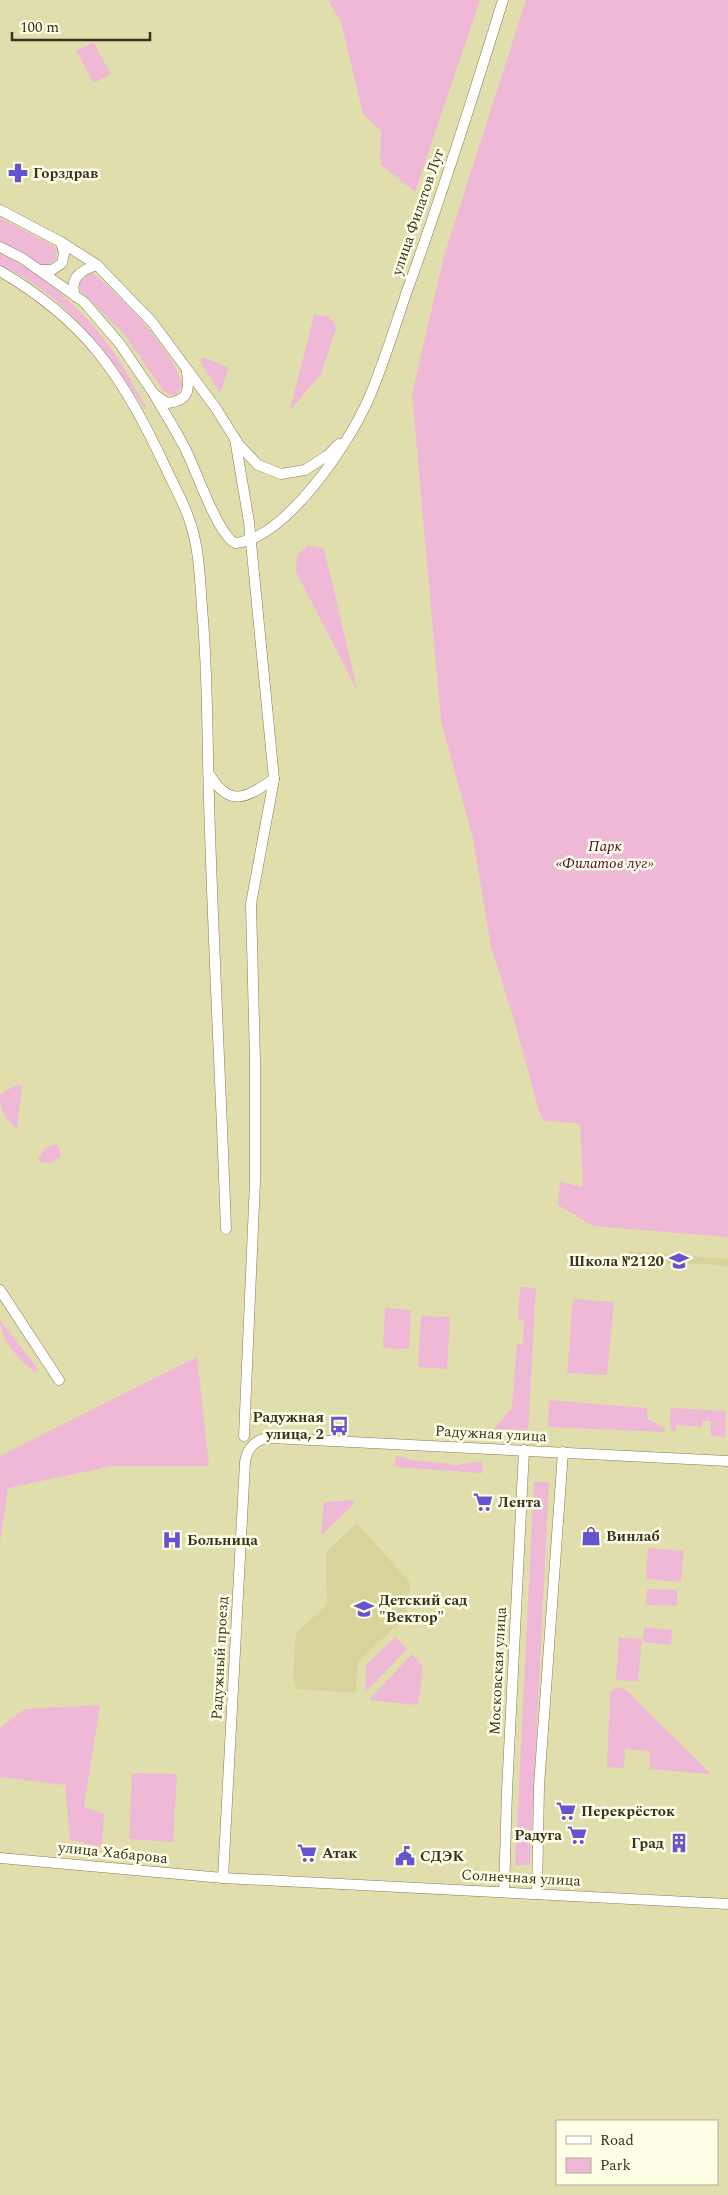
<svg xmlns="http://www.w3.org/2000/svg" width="728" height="2195" font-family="Spectral,serif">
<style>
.built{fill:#d7d39b}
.green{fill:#efb8d6}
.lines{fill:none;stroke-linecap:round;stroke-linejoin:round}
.minor-casing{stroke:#817e51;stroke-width:11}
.minor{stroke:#fff;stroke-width:10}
.labels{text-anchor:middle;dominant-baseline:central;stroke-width:5;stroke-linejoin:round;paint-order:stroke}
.poi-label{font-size:15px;font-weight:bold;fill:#363421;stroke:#fffee6;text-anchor:start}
.street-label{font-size:15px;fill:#363421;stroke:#fffee6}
.park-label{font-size:15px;font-style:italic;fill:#4b0535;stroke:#fffee6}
</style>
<rect width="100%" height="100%" fill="#e1deae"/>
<g class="built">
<path d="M628 1251 728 1259V1267L708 1264 630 1263Z"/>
<path d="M357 1523 410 1583 406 1614 398 1624 358 1662 356 1693 297 1689 293 1676 296 1633 327 1605 326 1552Z"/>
</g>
<g class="green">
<path d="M328 0H480L415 192 380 164 381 131 363 114 341 22Z"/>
<path d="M526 0H728V1237L593 1226 558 1205 560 1182 583 1187 580 1124 543 1120 538 1108 515 1023 491 947 473 839 441 721 412 394 444 256Z"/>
<path d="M93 42 111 74 94 83 76 51Z"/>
<path d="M0 218 54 246 57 250 56 259 44 266 0 241Z"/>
<path d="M0 254C46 275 86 312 115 354 127 371 135 390 147 407L144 408C106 351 65 294 0 265Z"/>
<path d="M89 274H94C128 304 167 342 183 385L176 395H169L163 390 123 333 81 291 79 287 80 282Z"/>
<path d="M314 315 328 316 337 326 321 374 290 410Z"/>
<path d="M202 357 229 368 220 393 200 362Z"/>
<path d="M308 545 324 549 358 692 296 572 297 556Z"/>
<path d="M17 1084 22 1086 17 1129C5 1119 0 1110 0 1095Z"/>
<path d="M56 1144 60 1148V1157L51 1163 40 1162 38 1159C42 1152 48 1145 56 1144Z"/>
<path d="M520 1287 536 1288 528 1430 494 1429 512 1408 517 1344 523 1345 524 1321 518 1320Z"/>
<path d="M573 1299 614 1302 607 1375 567 1373Z"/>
<path d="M385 1308 411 1310 409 1349 383 1348Z"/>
<path d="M421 1316 450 1317 447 1369 418 1367Z"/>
<path d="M0 1320 37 1368 36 1373C20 1361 0 1340 0 1320Z"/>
<path d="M197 1357 209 1466H112L8 1488 0 1543V1456Z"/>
<path d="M549 1400 647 1408 648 1419 664 1428 665 1432 548 1427Z"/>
<path d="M671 1408 726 1411 725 1437 711 1436V1421H702V1427L676 1425 675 1433C667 1428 671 1416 671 1408Z"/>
<path d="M396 1456 413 1460 458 1465 482 1461 483 1473 395 1467Z"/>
<path d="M534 1482H549L530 1865H515Z"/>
<path d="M355 1500 352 1506 321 1536 324 1502Z"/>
<path d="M648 1548 684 1551 681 1582 646 1579Z"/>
<path d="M647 1589 677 1590V1606L646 1605Z"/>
<path d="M644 1627 672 1630 671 1645 643 1642Z"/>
<path d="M395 1637 407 1649 365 1693 366 1665Z"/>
<path d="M619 1637 642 1639 638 1681 616 1680Z"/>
<path d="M412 1654 423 1667 418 1705 369 1700Z"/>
<path d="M620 1687 628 1692 711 1774 649 1769 650 1751 625 1749 624 1768 607 1767 610 1692 614 1689Z"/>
<path d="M100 1705 84 1807 104 1814 102 1847 70 1840 65 1785 0 1777V1728L25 1709Z"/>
<path d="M132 1773 177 1774 173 1842 129 1839Z"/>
</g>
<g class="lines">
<defs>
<g id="minor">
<path d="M0 210 61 242 97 265 152 322 215 407 239 445 258 465 281 474 305 470 328 455 339 444"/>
<path d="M0 247 22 258 84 302 120 344 154 394 167 403C188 401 190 391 187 372"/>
<path d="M39 270H52L62 263 64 253 61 242"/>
<path d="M0 271C84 320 121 373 162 460 170 478 181 497 188 516 199 545 200 577 202 608 208 673 207 735 209 799 213 943 221 1086 226 1229"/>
<path d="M75 296C69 278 81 270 97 265"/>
<path d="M154 394C164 412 175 429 185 448 196 470 217 533 235 543 286 539 350 442 369 398 384 363 395 326 407 291 442 195 473 97 503 0"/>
<path d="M235 439 249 522 274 779 251 904 255 1060V1181L244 1436"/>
<path d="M210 775C230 809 247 797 274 779"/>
<path d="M0 1290 59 1380"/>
<path d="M0 1858 223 1878 728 1904"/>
<path d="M223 1878 245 1462C247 1447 257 1438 272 1438L728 1461"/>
<path d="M504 1892 507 1791 524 1450"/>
<path d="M537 1894 539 1786 563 1452"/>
</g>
</defs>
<use href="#minor" class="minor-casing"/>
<use href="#minor" class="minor"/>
</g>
<defs>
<symbol id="pharmacy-bare" viewBox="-9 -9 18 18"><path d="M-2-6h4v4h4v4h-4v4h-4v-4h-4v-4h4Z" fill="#6654ce" stroke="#fffee6" stroke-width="2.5" paint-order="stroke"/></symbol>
<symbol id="school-bare" viewBox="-9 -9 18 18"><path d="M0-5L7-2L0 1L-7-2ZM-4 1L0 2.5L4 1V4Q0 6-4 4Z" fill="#6654ce" stroke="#fffee6" stroke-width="2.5" paint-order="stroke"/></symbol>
<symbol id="bus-bare" viewBox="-9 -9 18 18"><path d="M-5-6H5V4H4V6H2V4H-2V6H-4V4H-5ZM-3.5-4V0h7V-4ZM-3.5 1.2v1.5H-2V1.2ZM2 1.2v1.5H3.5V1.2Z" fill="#6654ce" stroke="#fffee6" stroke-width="2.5" paint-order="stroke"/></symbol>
<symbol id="supermarket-bare" viewBox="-9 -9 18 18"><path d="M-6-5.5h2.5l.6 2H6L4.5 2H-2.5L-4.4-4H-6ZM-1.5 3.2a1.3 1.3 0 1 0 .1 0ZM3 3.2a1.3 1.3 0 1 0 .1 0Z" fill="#6654ce" stroke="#fffee6" stroke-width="2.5" paint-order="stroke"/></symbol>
<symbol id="shop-bare" viewBox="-9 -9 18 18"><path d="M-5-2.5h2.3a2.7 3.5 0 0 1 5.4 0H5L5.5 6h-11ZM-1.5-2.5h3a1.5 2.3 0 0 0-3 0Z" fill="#6654ce" stroke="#fffee6" stroke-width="2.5" paint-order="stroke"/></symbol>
<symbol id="hospital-bare" viewBox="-9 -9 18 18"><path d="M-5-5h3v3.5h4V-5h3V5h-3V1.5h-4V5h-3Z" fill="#6654ce" stroke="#fffee6" stroke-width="2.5" paint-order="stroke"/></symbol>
<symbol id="building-bare" viewBox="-9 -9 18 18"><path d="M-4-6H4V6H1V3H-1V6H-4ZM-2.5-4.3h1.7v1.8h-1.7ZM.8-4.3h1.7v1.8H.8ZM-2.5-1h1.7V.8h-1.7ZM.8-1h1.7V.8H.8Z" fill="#6654ce" stroke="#fffee6" stroke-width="2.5" paint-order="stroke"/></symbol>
<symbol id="civic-bare" viewBox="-9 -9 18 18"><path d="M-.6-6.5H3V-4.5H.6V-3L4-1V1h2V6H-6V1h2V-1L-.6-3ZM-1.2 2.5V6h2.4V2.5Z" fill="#6654ce" stroke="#fffee6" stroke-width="2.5" paint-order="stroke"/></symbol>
</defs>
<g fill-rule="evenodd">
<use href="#pharmacy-bare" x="4" y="159" width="28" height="28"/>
<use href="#school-bare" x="665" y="1247" width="28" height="28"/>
<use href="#bus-bare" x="325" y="1412" width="28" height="28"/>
<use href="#supermarket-bare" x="469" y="1488" width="28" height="28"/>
<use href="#shop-bare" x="577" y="1522" width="28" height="28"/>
<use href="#hospital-bare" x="158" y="1526" width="28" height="28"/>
<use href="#school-bare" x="350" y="1595" width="28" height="28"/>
<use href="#supermarket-bare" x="552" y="1797" width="28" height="28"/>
<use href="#supermarket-bare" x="563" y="1821" width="28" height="28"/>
<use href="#building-bare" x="665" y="1829" width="28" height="28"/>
<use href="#supermarket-bare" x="293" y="1839" width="28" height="28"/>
<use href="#civic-bare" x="391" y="1842" width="28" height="28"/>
</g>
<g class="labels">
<g class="poi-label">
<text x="33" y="173">Горздрав</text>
<text x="664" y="1261" text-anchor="end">Школа №2120</text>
<text x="324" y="1417" text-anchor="end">Радужная<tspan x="324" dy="17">улица, 2</tspan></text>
<text x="498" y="1502">Лента</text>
<text x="606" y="1536">Винлаб</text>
<text x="187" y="1540">Больница</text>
<text x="379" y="1600">Детский сад<tspan x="379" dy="17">"Вектор"</tspan></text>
<text x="581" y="1811">Перекрёсток</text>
<text x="562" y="1835" text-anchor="end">Радуга</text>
<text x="664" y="1843" text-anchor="end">Град</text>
<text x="322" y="1853">Атак</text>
<text x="420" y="1856">СДЭК</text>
</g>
<g class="street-label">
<text transform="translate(418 212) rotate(-71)">улица Филатов Луг</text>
<text transform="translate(491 1434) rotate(3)">Радужная улица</text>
<text transform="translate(220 1658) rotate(-87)">Радужный проезд</text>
<text transform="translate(498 1671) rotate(-87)">Московская улица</text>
<text transform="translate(113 1853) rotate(6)">улица Хабарова</text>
<text transform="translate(521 1878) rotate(3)">Солнечная улица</text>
</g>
<g class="park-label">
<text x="605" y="846">Парк<tspan x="605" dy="17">«Филатов луг»</tspan></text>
</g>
</g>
<rect x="556" y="2120" width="162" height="65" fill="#fffee6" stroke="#afad97"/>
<rect x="566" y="2136" width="25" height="8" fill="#ffffff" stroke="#afad97"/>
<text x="600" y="2145" font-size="15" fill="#363421">Road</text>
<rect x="566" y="2158" width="25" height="15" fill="#efb8d6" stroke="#afad97"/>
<text x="600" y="2170" font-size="15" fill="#363421">Park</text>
<path d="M12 32v8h138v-8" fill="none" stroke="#363421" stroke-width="2.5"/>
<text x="20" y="32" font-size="15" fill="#363421" stroke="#fffee6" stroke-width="4" paint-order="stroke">100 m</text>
</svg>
